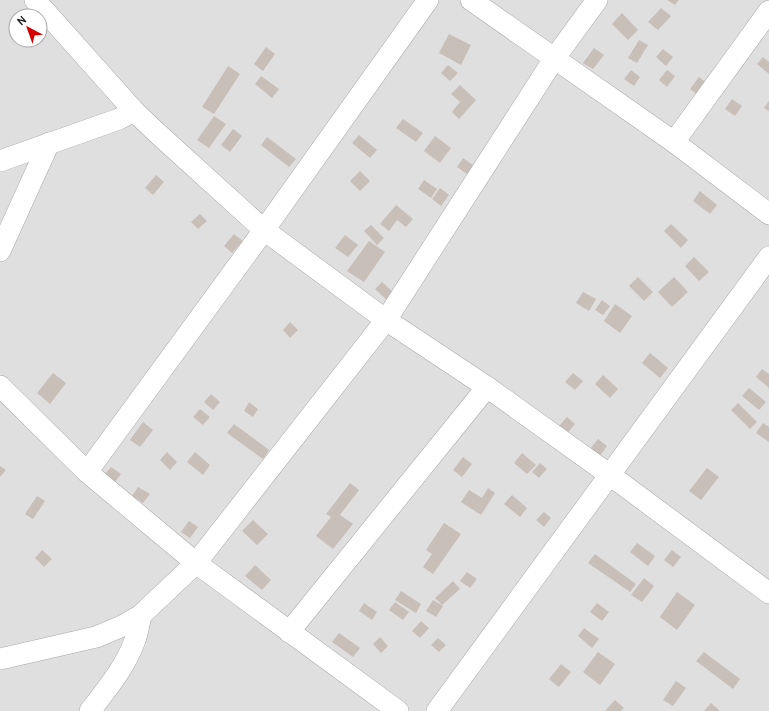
<svg xmlns="http://www.w3.org/2000/svg" width="769" height="711" font-family="Cabin,sans-serif">
<style>
.residential{fill:#e0dfdf;fill-rule:evenodd}
.building{fill:#c7bfb8}
.lines{fill:none;stroke-linecap:round;stroke-linejoin:round}
.minor-casing{stroke:#a9a9a9;stroke-width:22}
.minor{stroke:#fff;stroke-width:21}
</style>
<rect width="100%" height="100%" fill="#f2efe9"/>
<path class="residential" d="M0 0H769V711H0ZM16 16H40V40H16Z"/>
<g class="building">
<path d="M667 0H679L675 5Z"/>
<path d="M661 8 671 16 658 30 648 22Z"/>
<path d="M622 13 638 30 628 40 612 24Z"/>
<path d="M449 34 471 45 461 65 439 53Z"/>
<path d="M639 40 648 45 637 63 628 58Z"/>
<path d="M266 47 275 54 263 71 254 64Z"/>
<path d="M594 48 604 55 593 69 583 63Z"/>
<path d="M663 49 673 57 666 66 656 57Z"/>
<path d="M763 57 769 62V74L757 64Z"/>
<path d="M448 65 458 73 450 81 441 73Z"/>
<path d="M228 66 240 74 214 114 202 107Z"/>
<path d="M631 70 640 77 634 86 624 79Z"/>
<path d="M667 70 675 76 667 87 659 80Z"/>
<path d="M261 76 279 89 272 98 255 84Z"/>
<path d="M699 77 708 84 699 96 690 89Z"/>
<path d="M460 85 476 100 459 119 452 112 460 102 451 94Z"/>
<path d="M732 99 742 106 735 116 725 109Z"/>
<path d="M769 101V111L764 108Z"/>
<path d="M214 116 226 124 209 148 197 140Z"/>
<path d="M403 119 423 133 416 142 396 128Z"/>
<path d="M233 129 242 136 230 152 221 145Z"/>
<path d="M359 135 377 150 370 158 352 143Z"/>
<path d="M435 136 451 148 440 163 424 151Z"/>
<path d="M267 137 296 159 289 167 261 145Z"/>
<path d="M463 158 473 165 467 174 457 167Z"/>
<path d="M360 171 370 181 360 191 350 181Z"/>
<path d="M156 175 164 182 153 195 145 188Z"/>
<path d="M424 180 437 189 431 198 418 189Z"/>
<path d="M440 188 449 195 441 206 432 199Z"/>
<path d="M700 191 717 205 710 214 693 201Z"/>
<path d="M396 205 413 219 406 227 397 220 389 231 380 224Z"/>
<path d="M200 214 207 221 198 229 191 222Z"/>
<path d="M671 224 688 240 681 248 664 231Z"/>
<path d="M371 225 384 238 377 245 364 231Z"/>
<path d="M234 234 243 241 232 253 224 246Z"/>
<path d="M345 235 358 245 348 257 335 248Z"/>
<path d="M369 241 385 252 364 282 347 271Z"/>
<path d="M694 257 709 272 699 281 685 266Z"/>
<path d="M638 277 653 292 644 301 629 286Z"/>
<path d="M674 277 688 292 672 307 658 292Z"/>
<path d="M382 282 395 294 388 301 375 289Z"/>
<path d="M583 292 596 299 589 311 576 303Z"/>
<path d="M602 300 610 306 603 315 595 310Z"/>
<path d="M615 304 632 316 620 333 604 321Z"/>
<path d="M290 322 298 330 290 338 283 330Z"/>
<path d="M650 353 668 368 660 378 642 363Z"/>
<path d="M762 369 769 374V388L756 377Z"/>
<path d="M53 373 66 383 50 404 37 393Z"/>
<path d="M573 373 583 381 575 390 565 382Z"/>
<path d="M603 375 618 389 610 398 595 384Z"/>
<path d="M749 388 766 402 759 410 742 396Z"/>
<path d="M211 394 220 402 213 410 204 402Z"/>
<path d="M249 402 258 409 253 417 244 411Z"/>
<path d="M738 403 757 422 750 429 731 410Z"/>
<path d="M200 409 210 417 203 425 193 417Z"/>
<path d="M567 417 575 424 566 435 558 427Z"/>
<path d="M143 422 153 430 140 447 130 440Z"/>
<path d="M763 423 769 427V442L756 433Z"/>
<path d="M234 424 269 450 263 459 227 433Z"/>
<path d="M598 439 607 446 600 456 590 449Z"/>
<path d="M167 452 177 462 170 470 160 460Z"/>
<path d="M195 452 210 465 203 475 187 462Z"/>
<path d="M522 453 536 465 527 474 514 463Z"/>
<path d="M463 457 472 464 462 477 453 470Z"/>
<path d="M540 463 547 469 539 478 532 472Z"/>
<path d="M0 466 6 470 0 477Z"/>
<path d="M111 467 121 474 114 483 104 475Z"/>
<path d="M707 468 719 477 701 500 689 491Z"/>
<path d="M350 483 359 490 340 515 353 524 333 549 316 536 331 517 326 514Z"/>
<path d="M138 487 150 494 143 503 132 496Z"/>
<path d="M488 488 495 493 481 515 461 502 469 490 482 498Z"/>
<path d="M512 495 527 508 520 517 504 504Z"/>
<path d="M37 496 45 501 33 519 25 514Z"/>
<path d="M544 512 551 518 544 527 536 520Z"/>
<path d="M253 520 268 534 257 545 242 531Z"/>
<path d="M189 521 198 527 190 538 181 532Z"/>
<path d="M444 523 461 534 433 574 423 567 432 554 426 550Z"/>
<path d="M637 543 655 556 648 566 630 552Z"/>
<path d="M42 550 52 559 44 567 35 558Z"/>
<path d="M672 550 681 557 673 567 664 560Z"/>
<path d="M595 554 636 584 630 592 588 563Z"/>
<path d="M255 565 271 580 262 590 245 576Z"/>
<path d="M467 572 477 579 470 588 460 581Z"/>
<path d="M644 578 654 586 642 602 631 595Z"/>
<path d="M453 581 460 589 442 605 435 598Z"/>
<path d="M401 591 421 604 416 613 395 600Z"/>
<path d="M677 592 695 605 677 630 660 617Z"/>
<path d="M433 600 443 606 436 617 426 611Z"/>
<path d="M395 602 409 612 403 620 389 610Z"/>
<path d="M364 603 377 612 372 620 359 611Z"/>
<path d="M597 603 609 612 602 621 590 612Z"/>
<path d="M421 621 429 628 420 638 412 631Z"/>
<path d="M584 628 599 639 592 648 578 636Z"/>
<path d="M339 633 360 648 353 657 332 642Z"/>
<path d="M380 637 388 646 381 653 373 644Z"/>
<path d="M438 638 446 645 439 652 431 645Z"/>
<path d="M598 652 615 664 600 685 583 672Z"/>
<path d="M704 652 740 679 733 689 696 661Z"/>
<path d="M561 664 571 672 559 687 549 679Z"/>
<path d="M676 681 686 688 673 706 663 700Z"/>
<path d="M615 700 624 708 621 711H605Z"/>
<path d="M711 703 720 711H704Z"/>
</g>
<g class="lines">
<defs>
<g id="minor">
<path d="M35 0 134 111 156 132 264 230 386 320 487 387 610 475 769 593"/>
<path d="M471 0 674 142 769 214"/>
<path d="M674 142 769 11"/>
<path d="M0 161 119 119 134 111"/>
<path d="M0 251 49 143"/>
<path d="M0 386 87 472 196 563 398 711"/>
<path d="M87 472 264 230 428 0"/>
<path d="M289 632 487 387"/>
<path d="M0 659 96 637 120 627 141 615 196 563 386 320 554 59 597 0"/>
<path d="M90 711C107 689 126 666 135 640 138 632 139 623 141 615"/>
<path d="M437 711 769 257"/>
</g>
</defs>
<use href="#minor" class="minor-casing"/>
<use href="#minor" class="minor"/>
</g>
<g transform="translate(28 28) rotate(319)"><circle r="19" fill="#ffffff" stroke="#a7a7a7"/>
<path d="M0-3L7 15L0 10L-7 15Z" fill="#d40000"/>
<text y="-6" font-size="11" font-weight="bold" text-anchor="middle" fill="#222222">N</text>
</g>
</svg>
